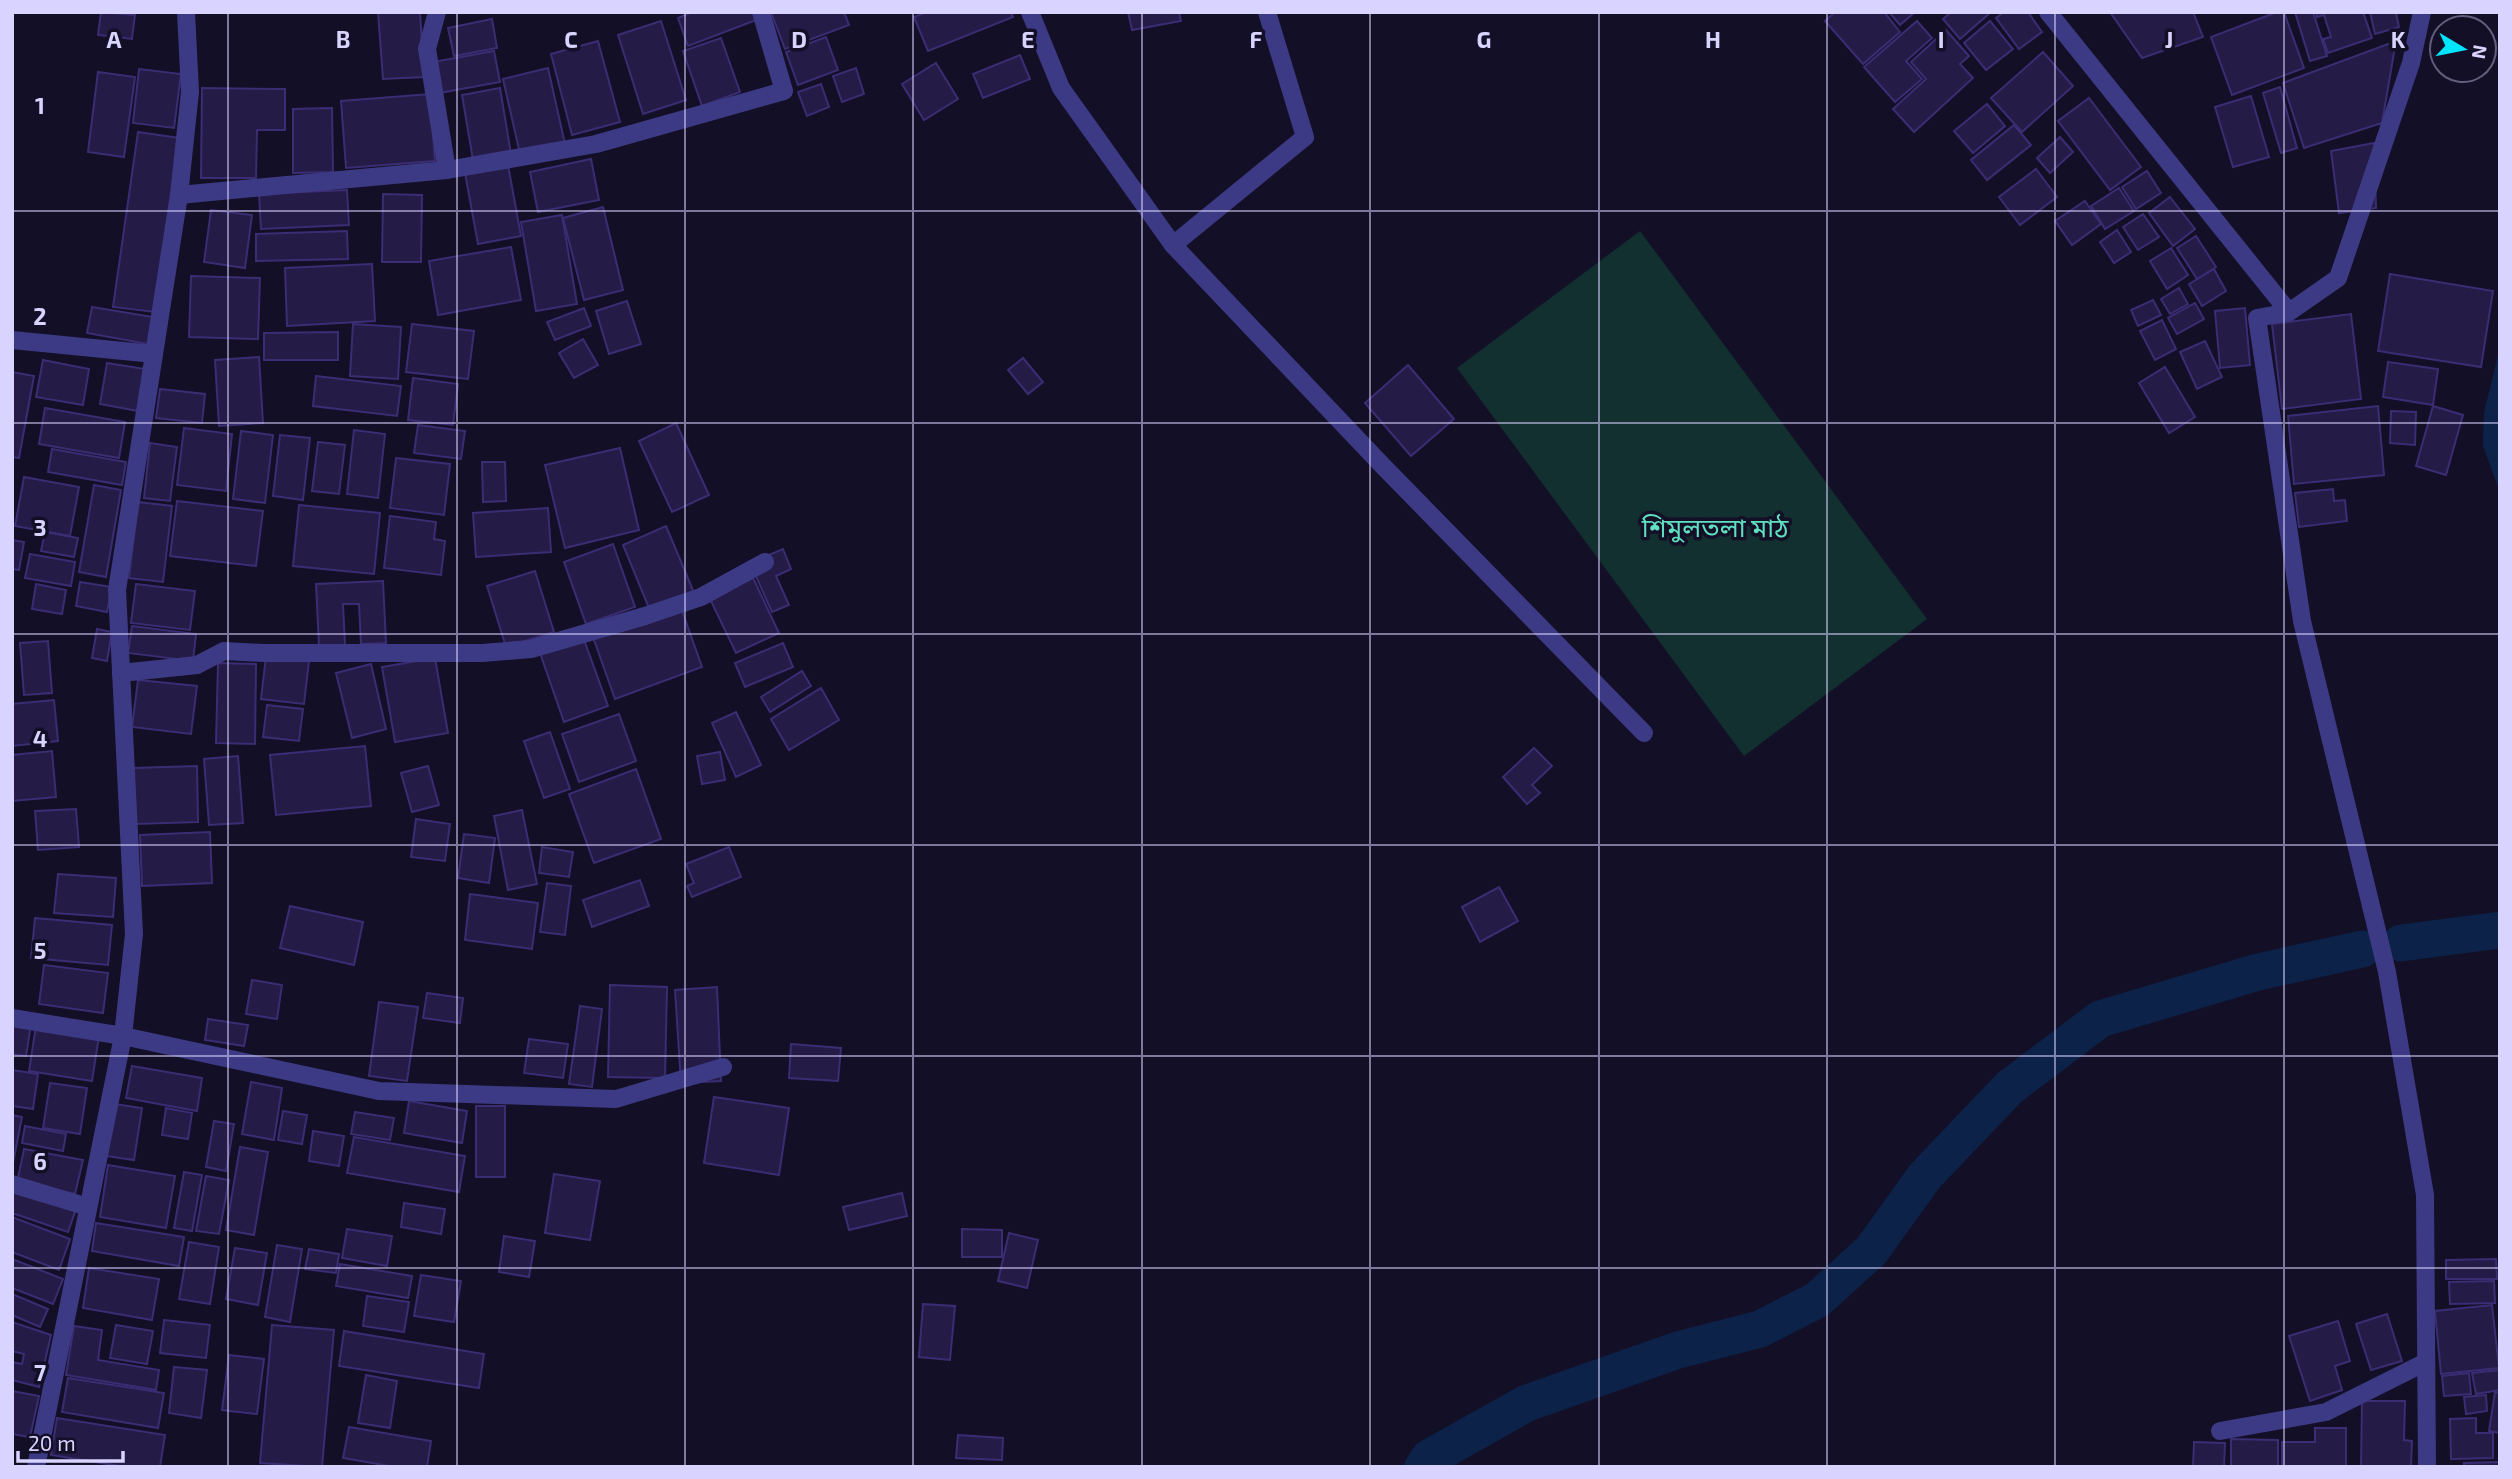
<svg xmlns="http://www.w3.org/2000/svg" width="2512" height="1479" font-family="'Exo 2','Noto Sans Bengali',sans-serif">
<style>
.green{fill:#12302f}
.water{fill:#0c2248}
.lines{fill:none;stroke-linecap:round;stroke-linejoin:round}
.canal{stroke:#0c2248;stroke-width:37}
.building{fill:#241b47;stroke:#3b2d73;stroke-width:2}
.minor{stroke:#3d3a85;stroke-width:18}
.grid{fill:none;stroke:#d9d4ff;stroke-width:2;stroke-opacity:0.55}
.labels{text-anchor:middle;dominant-baseline:central;stroke-width:7;stroke-linejoin:round;paint-order:stroke}
.park-label{font-size:26px;fill:#5fe0c0;stroke:#130f26}
.grid-label{font-size:23px;text-anchor:middle;font-weight:bold;fill:#d9d4ff;stroke:#130f26;stroke-width:7;stroke-linejoin:round;paint-order:stroke}
</style>
<rect width="100%" height="100%" fill="#130f26"/>
<path class="green" d="M1640 231 1927 619 1744 756 1457 368Z"/>
<path class="water" d="M2500 347V492L2483 446 2484 413Z"/>
<g class="lines">
<g class="canal">
<path d="M2401 943 2500 930"/>
<path d="M1423 1467 1429 1458 1527 1403 1678 1350 1760 1329 1817 1300 1871 1251 1925 1176 2009 1088 2100 1019 2258 972 2362 949"/>
</g>
</g>
<g class="building">
<path d="M101 12 135 15 132 39 98 35Z"/>
<path d="M378 12H420L424 77 383 79Z"/>
<path d="M692 12H756L759 19 688 46 678 18Z"/>
<path d="M771 12H844L849 25 785 49Z"/>
<path d="M927 12H1011L1013 17 928 51 914 17Z"/>
<path d="M1128 12H1179L1181 21 1132 30Z"/>
<path d="M1835 12H1884L1900 32 1863 64 1825 21Z"/>
<path d="M1889 12H1915L1900 25Z"/>
<path d="M1951 12H1991L1960 39 1943 19Z"/>
<path d="M2004 12H2028L2042 32 2019 49 1996 18Z"/>
<path d="M2110 12H2193L2203 37 2142 58Z"/>
<path d="M2277 12H2284L2304 68 2232 95 2211 37Z"/>
<path d="M2295 12H2313L2327 56 2310 61Z"/>
<path d="M2316 12H2363L2372 38 2328 53 2323 39 2331 37 2324 15 2317 17Z"/>
<path d="M2370 12H2398L2396 13 2399 27 2375 34Z"/>
<path d="M492 19 497 48 454 56 448 28Z"/>
<path d="M661 21 686 100 643 114 618 35Z"/>
<path d="M1917 21 1932 38 1906 61 1922 79 1895 102 1864 67Z"/>
<path d="M1990 21 2013 49 1986 70 1964 43Z"/>
<path d="M1946 30 1969 56 1960 64 1973 78 1914 132 1893 109 1926 79 1911 62Z"/>
<path d="M826 37 838 70 798 85 786 52Z"/>
<path d="M721 38 740 92 702 106 683 51Z"/>
<path d="M598 41 620 122 572 135 551 54Z"/>
<path d="M2396 41 2382 123 2304 148 2283 83Z"/>
<path d="M494 51 500 82 439 93 433 62Z"/>
<path d="M2043 52 2073 86 2022 132 1991 98Z"/>
<path d="M1020 55 1030 79 983 98 973 74Z"/>
<path d="M936 63 958 99 924 120 902 84Z"/>
<path d="M548 68 565 144 520 154 503 79Z"/>
<path d="M856 68 864 94 842 102 833 76Z"/>
<path d="M139 69 181 74 174 128 133 123Z"/>
<path d="M98 72 135 77 124 157 88 152Z"/>
<path d="M821 84 829 107 807 116 798 92Z"/>
<path d="M2280 87 2297 148 2281 153 2263 93Z"/>
<path d="M202 88 285 89V130H257L256 178H201Z"/>
<path d="M500 88 511 154 473 160 462 95Z"/>
<path d="M430 94 435 161 346 168 341 101Z"/>
<path d="M2251 96 2269 157 2233 167 2215 107Z"/>
<path d="M2089 98 2141 167 2110 190 2058 121Z"/>
<path d="M1987 104 2005 126 1973 153 1954 131Z"/>
<path d="M332 108 333 172 293 173V109Z"/>
<path d="M2014 125 2031 145 1987 180 1971 160Z"/>
<path d="M138 132 180 138 155 312 113 307Z"/>
<path d="M2060 137 2073 152 2050 173 2037 158Z"/>
<path d="M2374 143 2376 208 2339 213 2331 151Z"/>
<path d="M591 159 599 200 538 212 530 172Z"/>
<path d="M508 165 521 236 478 244 465 173Z"/>
<path d="M2036 169 2057 197 2020 225 1999 197Z"/>
<path d="M2147 171 2161 193 2136 209 2122 187Z"/>
<path d="M2119 188 2134 211 2105 229 2091 206Z"/>
<path d="M347 190 349 225 261 229 259 194Z"/>
<path d="M383 194 422 195 421 262H382Z"/>
<path d="M2170 197 2195 229 2173 246 2149 213Z"/>
<path d="M2085 201 2101 224 2072 245 2055 221Z"/>
<path d="M603 207 623 290 584 300 563 218Z"/>
<path d="M211 210 252 215 245 268 204 262Z"/>
<path d="M2143 214 2159 237 2138 250 2123 227Z"/>
<path d="M562 215 577 304 536 311 521 222Z"/>
<path d="M2117 230 2131 252 2114 263 2100 242Z"/>
<path d="M347 231 348 259 256 261V234Z"/>
<path d="M2196 236 2216 267 2197 279 2177 248Z"/>
<path d="M511 247 521 300 438 315 429 261Z"/>
<path d="M2171 248 2188 275 2167 289 2150 261Z"/>
<path d="M372 264 375 321 287 326 285 268Z"/>
<path d="M2214 269 2226 291 2202 306 2189 284Z"/>
<path d="M2390 274 2493 291 2481 367 2378 351Z"/>
<path d="M191 276 260 278 258 339 189 337Z"/>
<path d="M2179 288 2188 304 2170 314 2161 299Z"/>
<path d="M2153 300 2161 315 2138 326 2131 310Z"/>
<path d="M627 301 641 344 609 354 596 311Z"/>
<path d="M2195 303 2204 319 2177 334 2168 318Z"/>
<path d="M92 307 153 317 148 344 87 333Z"/>
<path d="M584 308 591 326 555 340 547 322Z"/>
<path d="M2245 308 2250 365 2220 368 2215 311Z"/>
<path d="M2351 314 2361 399 2282 409 2272 324Z"/>
<path d="M2162 320 2176 349 2155 360 2140 331Z"/>
<path d="M353 324 401 327 398 379 350 376Z"/>
<path d="M412 324 474 331 468 379 406 372Z"/>
<path d="M338 332V360H264V333Z"/>
<path d="M583 339 598 365 574 378 559 353Z"/>
<path d="M2205 341 2222 377 2197 389 2180 352Z"/>
<path d="M259 357 263 423 219 426 215 360Z"/>
<path d="M1023 358 1043 382 1028 394 1008 370Z"/>
<path d="M43 360 89 369 83 405 36 397Z"/>
<path d="M2388 362 2438 369 2433 405 2383 397Z"/>
<path d="M107 363 145 369 138 411 100 404Z"/>
<path d="M1408 365 1454 419 1411 456 1365 403Z"/>
<path d="M2165 367 2195 417 2169 433 2139 383Z"/>
<path d="M12 372 34 376 19 458 12 457Z"/>
<path d="M316 376 401 386 397 416 313 406Z"/>
<path d="M413 378 458 384 453 425 408 420Z"/>
<path d="M160 389 205 394 202 423 156 418Z"/>
<path d="M2378 406 2384 475 2294 484 2288 416Z"/>
<path d="M2433 406 2463 415 2446 475 2416 466Z"/>
<path d="M45 408 125 422 119 458 39 444Z"/>
<path d="M2391 411 2416 412 2415 445 2390 443Z"/>
<path d="M676 423 709 495 672 512 639 441Z"/>
<path d="M418 425 465 431 461 459 414 453Z"/>
<path d="M184 428 232 434 226 491 177 485Z"/>
<path d="M354 430 385 434 378 498 347 494Z"/>
<path d="M241 431 273 435 265 503 233 499Z"/>
<path d="M280 435 310 438 303 500 273 496Z"/>
<path d="M318 442 345 445 339 494 312 491Z"/>
<path d="M150 443 177 447 170 501 144 498Z"/>
<path d="M620 448 639 530 565 548 545 465Z"/>
<path d="M52 449 126 462 122 485 48 472Z"/>
<path d="M396 458 450 464 444 515 390 508Z"/>
<path d="M482 462H505L506 501 483 502Z"/>
<path d="M24 477 79 487 70 536 15 526Z"/>
<path d="M94 485 121 490 106 577 79 572Z"/>
<path d="M2333 489 2334 501 2345 500 2347 521 2299 527 2295 493Z"/>
<path d="M177 501 263 511 256 566 170 556Z"/>
<path d="M138 502 172 506 163 582 129 578Z"/>
<path d="M299 505 380 513 374 574 293 566Z"/>
<path d="M548 508 551 552 476 557 473 513Z"/>
<path d="M390 516 436 522 434 539 445 541 441 575 384 568Z"/>
<path d="M666 526 695 595 651 613 623 545Z"/>
<path d="M45 532 78 538 74 557 41 551Z"/>
<path d="M12 540 24 542 19 570 12 569Z"/>
<path d="M613 544 635 607 586 624 564 562Z"/>
<path d="M783 549 791 569 776 576 789 605 772 612 750 563Z"/>
<path d="M30 554 75 562 71 586 25 578Z"/>
<path d="M535 571 554 632 506 647 487 586Z"/>
<path d="M753 578 779 633 736 653 710 599Z"/>
<path d="M383 581 386 643 361 644 359 604H343L345 645 319 646 316 584Z"/>
<path d="M80 582 112 587 107 612 76 606Z"/>
<path d="M36 584 66 590 62 614 32 609Z"/>
<path d="M136 584 195 591 190 630 131 623Z"/>
<path d="M680 605 702 667 615 699 593 637Z"/>
<path d="M132 626 196 634 193 661 128 653Z"/>
<path d="M97 629 112 632 107 661 92 658Z"/>
<path d="M582 634 608 706 564 722 539 650Z"/>
<path d="M48 641 52 693 24 695 20 643Z"/>
<path d="M783 643 793 667 745 687 735 663Z"/>
<path d="M266 656 309 661 304 704 261 699Z"/>
<path d="M435 658 448 733 395 742 382 667Z"/>
<path d="M218 663 256 664 255 744 216 743Z"/>
<path d="M371 664 386 729 352 738 336 673Z"/>
<path d="M802 671 811 686 770 712 761 697Z"/>
<path d="M138 680 197 686 191 734 132 727Z"/>
<path d="M821 688 839 720 789 750 771 719Z"/>
<path d="M54 700 58 741 12 746V704Z"/>
<path d="M267 705 303 709 299 741 263 737Z"/>
<path d="M736 712 761 765 736 777 712 723Z"/>
<path d="M619 714 636 761 579 782 562 734Z"/>
<path d="M550 732 570 789 544 798 524 741Z"/>
<path d="M365 746 371 806 276 815 270 755Z"/>
<path d="M1534 748 1552 766 1532 785 1540 793 1527 804 1503 777Z"/>
<path d="M52 751 56 797 12 801V755Z"/>
<path d="M720 752 725 780 702 784 697 756Z"/>
<path d="M238 756 243 823 209 825 204 759Z"/>
<path d="M197 766 198 822 135 824 133 768Z"/>
<path d="M428 766 439 805 412 812 401 773Z"/>
<path d="M636 769 661 839 594 863 569 794Z"/>
<path d="M76 809 79 847 38 850 35 811Z"/>
<path d="M522 810 537 884 508 890 494 816Z"/>
<path d="M416 819 450 824 445 861 411 857Z"/>
<path d="M210 832 212 883 142 886 140 835Z"/>
<path d="M464 834 495 838 489 883 458 878Z"/>
<path d="M542 847 573 852 569 877 539 873Z"/>
<path d="M729 847 741 877 692 897 687 886 694 883 686 864Z"/>
<path d="M58 874 116 878 113 917 54 913Z"/>
<path d="M640 880 649 906 592 927 583 900Z"/>
<path d="M547 883 571 886 565 935 540 932Z"/>
<path d="M1499 887 1518 921 1480 942 1462 907Z"/>
<path d="M470 894 538 903 532 949 465 940Z"/>
<path d="M290 906 363 922 354 965 280 948Z"/>
<path d="M35 918 112 925 108 965 31 958Z"/>
<path d="M44 965 108 973 103 1013 39 1004Z"/>
<path d="M252 980 282 985 277 1019 246 1014Z"/>
<path d="M610 985 667 987 665 1078 608 1077Z"/>
<path d="M717 987 721 1081 681 1083 675 990Z"/>
<path d="M427 993 463 998 460 1023 423 1018Z"/>
<path d="M379 1002 418 1007 407 1081 369 1076Z"/>
<path d="M580 1006 602 1009 592 1087 569 1084Z"/>
<path d="M208 1019 248 1025 244 1046 205 1040Z"/>
<path d="M12 1021 31 1024 26 1056 12 1054Z"/>
<path d="M36 1026 99 1036 92 1081 29 1071Z"/>
<path d="M529 1039 568 1044 563 1078 524 1073Z"/>
<path d="M791 1044 841 1048 838 1081 789 1078Z"/>
<path d="M132 1066 202 1078 197 1111 126 1098Z"/>
<path d="M12 1070 38 1074 33 1109 12 1106Z"/>
<path d="M251 1082 282 1088 274 1140 242 1134Z"/>
<path d="M50 1083 87 1088 80 1134 43 1128Z"/>
<path d="M714 1097 789 1108 779 1175 704 1163Z"/>
<path d="M409 1101 467 1111 462 1143 404 1133Z"/>
<path d="M114 1104 142 1108 134 1160 106 1156Z"/>
<rect x="476" y="1106" width="29" height="71"/>
<path d="M166 1108 192 1113 188 1139 162 1135Z"/>
<path d="M283 1111 307 1115 302 1144 278 1140Z"/>
<path d="M355 1112 394 1118 390 1140 351 1134Z"/>
<path d="M12 1115 22 1117 12 1168Z"/>
<path d="M214 1121 234 1124 226 1171 206 1167Z"/>
<path d="M25 1126 66 1134 63 1151 22 1143Z"/>
<path d="M313 1131 344 1136 339 1166 309 1161Z"/>
<path d="M354 1137 465 1156 459 1192 347 1173Z"/>
<path d="M240 1147 268 1152 254 1235 226 1230Z"/>
<path d="M24 1149 83 1160 75 1194 17 1183Z"/>
<path d="M108 1165 175 1176 166 1228 100 1217Z"/>
<path d="M184 1172 202 1175 192 1231 174 1228Z"/>
<path d="M554 1174 600 1181 590 1240 545 1233Z"/>
<path d="M206 1176 229 1180 219 1234 196 1231Z"/>
<path d="M12 1186 76 1209 68 1232 12 1213Z"/>
<path d="M902 1193 907 1216 849 1230 843 1207Z"/>
<path d="M404 1203 445 1209 441 1234 401 1227Z"/>
<path d="M12 1217 70 1239 59 1270 12 1252Z"/>
<path d="M96 1223 184 1237 179 1266 92 1251Z"/>
<path d="M347 1229 392 1236 387 1266 342 1258Z"/>
<path d="M962 1229 1002 1230V1257H962Z"/>
<path d="M1009 1233 1038 1240 1027 1288 998 1281Z"/>
<path d="M504 1236 535 1241 529 1277 499 1272Z"/>
<path d="M189 1242 219 1247 210 1304 179 1299Z"/>
<path d="M277 1245 302 1249 290 1322 265 1317Z"/>
<path d="M235 1248 267 1253 258 1305 226 1299Z"/>
<path d="M309 1249 339 1254 336 1273 305 1269Z"/>
<path d="M12 1259 63 1279 53 1304 12 1288Z"/>
<path d="M2496 1259 2497 1279H2446V1260Z"/>
<path d="M340 1264 412 1276 408 1298 336 1286Z"/>
<path d="M89 1268 159 1279 152 1320 83 1308Z"/>
<path d="M421 1275 461 1281 454 1322 414 1316Z"/>
<path d="M2494 1281 2495 1303 2450 1304 2449 1282Z"/>
<path d="M12 1294 48 1309 40 1327 12 1315Z"/>
<path d="M367 1296 409 1302 404 1332 363 1326Z"/>
<path d="M923 1304 955 1306 950 1360 919 1357Z"/>
<path d="M2492 1305 2499 1368 2441 1374 2435 1311Z"/>
<path d="M2387 1314 2402 1361 2371 1370 2356 1324Z"/>
<path d="M164 1320 210 1325 206 1358 160 1353Z"/>
<path d="M2338 1321 2350 1361 2335 1366 2342 1390 2310 1401 2289 1336Z"/>
<path d="M12 1322 51 1335 39 1387 12 1380V1362L22 1364 24 1354 12 1351Z"/>
<path d="M116 1325 153 1331 147 1364 110 1358Z"/>
<path d="M272 1325 334 1330 322 1467 260 1463Z"/>
<path d="M74 1326 102 1330 98 1360 159 1370 156 1390 66 1375Z"/>
<path d="M344 1331 484 1354 479 1388 339 1366Z"/>
<path d="M229 1355 264 1359 257 1414 222 1410Z"/>
<path d="M174 1367 207 1370 201 1418 169 1413Z"/>
<path d="M2500 1370V1390L2476 1394 2472 1373Z"/>
<path d="M2469 1373 2471 1394 2444 1396 2442 1376Z"/>
<path d="M366 1375 397 1381 390 1428 358 1423Z"/>
<path d="M68 1378 164 1393 158 1428 62 1412Z"/>
<path d="M12 1391 39 1396 30 1437 12 1434Z"/>
<path d="M2495 1392 2500 1393V1433L2489 1431Z"/>
<path d="M2486 1395 2487 1411 2466 1414 2464 1397Z"/>
<path d="M2362 1401H2405L2404 1440 2412 1441 2411 1467H2361Z"/>
<path d="M57 1418 165 1435 160 1467H126L51 1455Z"/>
<path d="M2476 1418V1433H2493V1458L2451 1459 2450 1419Z"/>
<path d="M349 1427 431 1441 427 1467H395L343 1458Z"/>
<path d="M2315 1428H2346V1467H2282V1442H2315Z"/>
<path d="M958 1435 1003 1438 1002 1460 956 1458Z"/>
<path d="M2231 1439 2278 1440V1467H2231Z"/>
<path d="M2194 1442 2225 1443 2224 1467H2193Z"/>
<path d="M2500 1462V1467H2464V1463Z"/>
</g>
<g class="lines">
<g class="minor">
<path d="M1030 12 1061 88 1173 245 1381 464 1644 733"/>
<path d="M2048 12 2289 312"/>
<path d="M2422 12 2411 63 2338 278 2289 312 2257 318 2302 621 2387 972 2425 1195 2427 1467"/>
<path d="M447 170 596 144 784 91 761 12"/>
<path d="M179 195 447 170 427 49 437 12"/>
<path d="M1173 245 1305 137 1267 12"/>
<path d="M12 340 154 354"/>
<path d="M121 673 197 665 224 651 263 653H482L531 649 645 616 701 597 765 562"/>
<path d="M12 1018 123 1036 379 1091 616 1099 723 1067"/>
<path d="M12 1184 88 1207"/>
<path d="M2220 1431 2326 1412 2426 1362"/>
<path d="M36 1467 123 1036 134 934 117 590 179 195 190 92 186 12"/>
</g>
</g>
<path class="grid" d="M228 12V1467M457 12V1467M685 12V1467M913 12V1467M1142 12V1467M1370 12V1467M1599 12V1467M1827 12V1467M2055 12V1467M2284 12V1467M12 211H2500M12 423H2500M12 634H2500M12 845H2500M12 1056H2500M12 1268H2500"/>
<g class="labels">
<g class="park-label">
<text x="1715" y="526">শিমুলতলা মাঠ</text>
</g>
</g>
<g class="grid-label">
<text x="114" y="48">A</text>
<text x="343" y="48">B</text>
<text x="571" y="48">C</text>
<text x="799" y="48">D</text>
<text x="1028" y="48">E</text>
<text x="1256" y="48">F</text>
<text x="1484" y="48">G</text>
<text x="1713" y="48">H</text>
<text x="1941" y="48">I</text>
<text x="2169" y="48">J</text>
<text x="2398" y="48">K</text>
<text x="40" y="114">1</text>
<text x="40" y="325">2</text>
<text x="40" y="536">3</text>
<text x="40" y="747">4</text>
<text x="40" y="959">5</text>
<text x="40" y="1170">6</text>
<text x="40" y="1381">7</text>
</g>
<rect width="2512" height="1479" fill="none" stroke="#d9d4ff" stroke-width="28"/>
<g transform="translate(2463 49) rotate(100)"><circle r="33" fill="#130f26" stroke="#625e7d" stroke-width="2"/>
<path d="M0-5L12 26L0 18L-12 26Z" fill="#00e5ff"/>
<text y="-10" font-size="19" font-weight="bold" text-anchor="middle" fill="#d9d4ff">N</text>
</g>
<path d="M18 1451v10h105v-10" fill="none" stroke="#d9d4ff" stroke-width="3.5"/>
<text x="28" y="1451" font-size="21" fill="#d9d4ff" stroke="#130f26" stroke-width="5" paint-order="stroke">20 m</text>
</svg>
